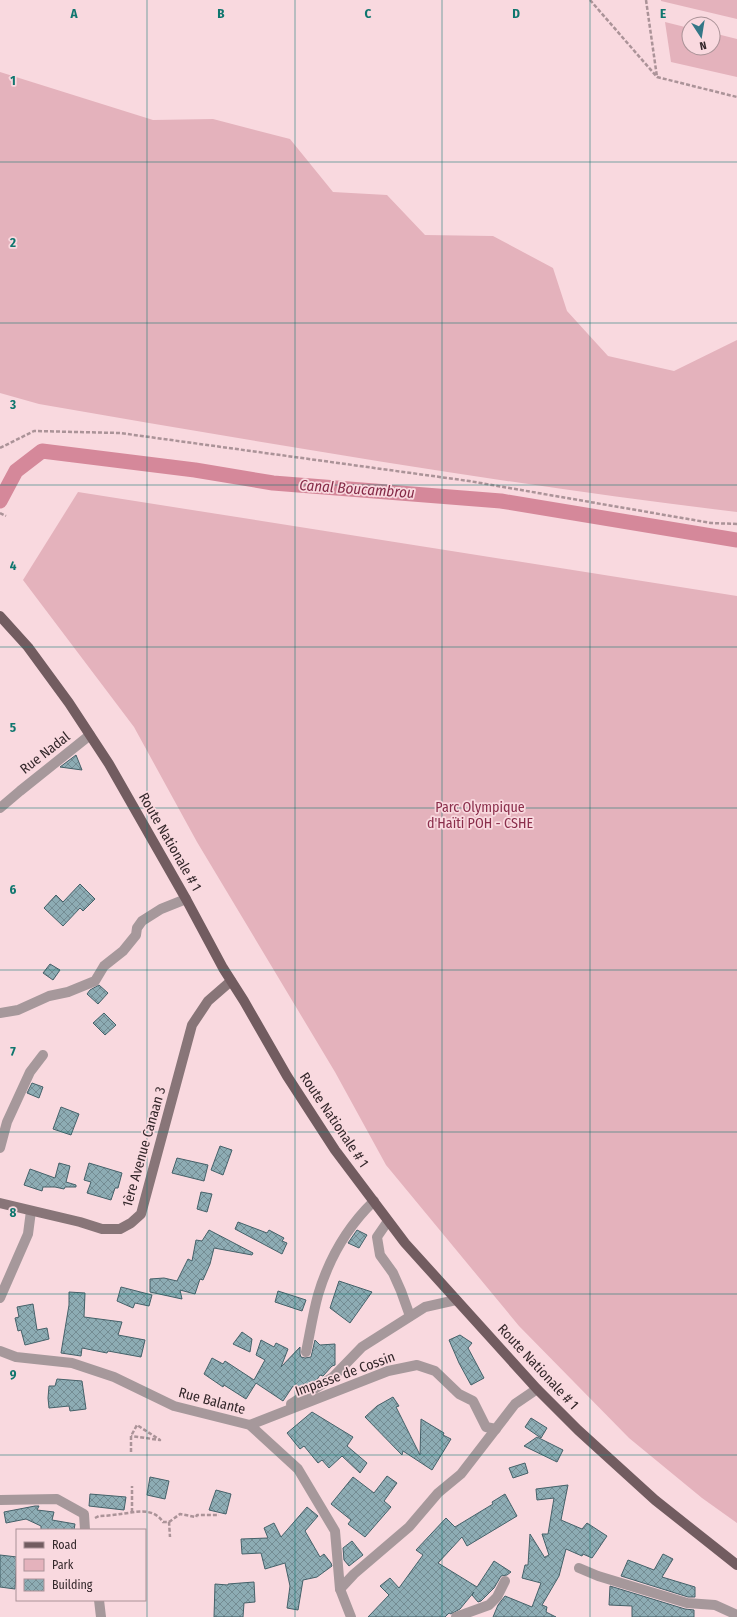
<svg xmlns="http://www.w3.org/2000/svg" width="737" height="1617" font-family="'Fira Sans Condensed',sans-serif">
<style>
.green{fill:#e4b2bc}
.lines{fill:none;stroke-linecap:round;stroke-linejoin:round}
.canal{stroke:#d5889a;stroke-width:15}
.building{fill:url(#building-cross-hatch);stroke:#456169}
.path{stroke:#ab9398;stroke-width:2.5;stroke-dasharray:4 2;stroke-linecap:butt}
.minor{stroke:#a6989b;stroke-width:10}
.secondary{stroke:#887578;stroke-width:10}
.primary{stroke:#725c60;stroke-width:10}
.grid{fill:none;stroke:#0f766e;stroke-width:1;stroke-opacity:0.55}
.labels{text-anchor:middle;dominant-baseline:central;stroke-width:3.5;stroke-linejoin:round;paint-order:stroke}
.street-label{font-size:14px;fill:#33272a;stroke:#f9d9df}
.park-label{font-size:14px;fill:#8a2e4b;stroke:#f9d9df}
.water-label{font-size:15px;font-style:italic;fill:#852a47;stroke:#f9d9df}
.grid-label{font-size:13px;text-anchor:middle;font-weight:bold;fill:#0f766e;stroke:#f9d9df;stroke-width:3.5;stroke-linejoin:round;paint-order:stroke}
</style>
<defs>
<pattern id="building-cross-hatch" width="8" height="8" patternUnits="userSpaceOnUse"><rect width="8" height="8" fill="#8dacb4"/><path d="M0 0l8 8M0 8l8-8" fill="none" stroke="#748c93"/></pattern>
</defs>
<rect width="100%" height="100%" fill="#f9d9df"/>
<g class="green">
<path d="M661 0H737V19L661 1Z"/>
<path d="M665 22 689 28V48H713V33L737 39V77L671 62Z"/>
<path d="M0 72 153 120 213 119 290 139 333 192 387 195 425 235 493 236 553 268 567 311 608 356 674 371 737 340V512C503 484 271 444 39 404L0 393Z"/>
<path d="M78 492 737 596V1523L702 1498 629 1438 519 1326 386 1165 335 1072 197 842 134 727 23 580Z"/>
</g>
<g class="lines">
<path class="canal" d="M0 501 16 471 42 451 195 470 273 483 501 501 737 540"/>
</g>
<g class="building">
<path d="M76 755 82 770 60 767Z"/>
<path d="M80 884 95 899 83 911 80 908 63 926 44 908 56 895 63 902Z"/>
<path d="M50 964 60 970 53 980 43 973Z"/>
<path d="M99 985 108 993 98 1004 87 994 90 990Z"/>
<path d="M104 1013 116 1025 105 1035 93 1023Z"/>
<path d="M32 1083 43 1087 39 1098 27 1093Z"/>
<path d="M61 1107 79 1114 71 1135 53 1129Z"/>
<path d="M220 1146 232 1150 223 1175 211 1170Z"/>
<path d="M177 1158 208 1165 204 1181 172 1173Z"/>
<path d="M59 1163 70 1166 66 1182 76 1185V1187H65L64 1189 55 1187H43L42 1191 24 1185 30 1169 55 1178Z"/>
<path d="M89 1163 122 1173 118 1188H115L111 1200 87 1193 91 1182 84 1180Z"/>
<path d="M201 1192 212 1194 207 1212 197 1209Z"/>
<path d="M238 1222 267 1233 269 1230 284 1238 282 1241 287 1243 282 1254 235 1229Z"/>
<path d="M209 1230 253 1253 252 1255 214 1248 210 1264 203 1280 200 1279 195 1294 180 1290 182 1299 150 1292V1279L164 1278 177 1281 188 1259 192 1261 196 1240 202 1241Z"/>
<path d="M357 1230 367 1235 359 1248 348 1243Z"/>
<path d="M339 1281 372 1292 350 1323 330 1308Z"/>
<path d="M121 1287 152 1295 149 1306 135 1303 133 1308 117 1301Z"/>
<path d="M278 1291 306 1300 302 1311 275 1302Z"/>
<path d="M69 1292 85 1293 84 1317 122 1322 118 1335 145 1340 141 1357 108 1351 107 1353 82 1348 81 1356 61 1353 69 1305Z"/>
<path d="M33 1304 37 1330 47 1328 49 1339 25 1345 21 1330 18 1331 15 1318 19 1317 17 1307Z"/>
<path d="M242 1332 252 1339 250 1352 233 1344Z"/>
<path d="M460 1335 472 1343 468 1348 484 1378 471 1385 459 1363 449 1340Z"/>
<path d="M261 1340 274 1347 276 1343 288 1349 281 1367 300 1347V1354L301 1357 305 1358 311 1357 315 1340 320 1345 335 1344V1365L332 1366 323 1376 320 1375 316 1381 299 1391 293 1386 283 1401 256 1383 246 1399 224 1385 223 1387 204 1374 212 1358 223 1364 225 1361 254 1380 265 1360 256 1355Z"/>
<path d="M57 1379 82 1381 86 1409 70 1411 69 1406 49 1408 48 1398 49 1386H55Z"/>
<path d="M393 1397 399 1406 396 1407 420 1455 421 1419 444 1433 443 1435 451 1439 432 1470 403 1451 402 1455 365 1417 377 1406Z"/>
<path d="M312 1412 353 1437 347 1446 367 1463 360 1473 342 1456 329 1468 322 1460 318 1463 304 1446 300 1449 287 1433Z"/>
<path d="M531 1418 547 1428 541 1438 525 1427Z"/>
<path d="M537 1437 563 1450 557 1462 524 1446Z"/>
<path d="M525 1463 528 1473 513 1478 509 1468Z"/>
<path d="M387 1476 397 1483 384 1501 391 1507 365 1537 348 1524 351 1520 331 1504 353 1477 374 1493Z"/>
<path d="M150 1477 169 1481 165 1499 147 1495Z"/>
<path d="M568 1485 561 1520 582 1529 587 1523 607 1536 592 1558 583 1554 582 1556 566 1549 559 1576 542 1605 547 1607 546 1612 556 1617H493L498 1605 505 1596 532 1607 541 1583 522 1578 525 1565H528L530 1534 545 1558V1557L549 1555 542 1534H548L554 1498 537 1500 536 1489Z"/>
<path d="M216 1490 231 1494 226 1514 209 1510Z"/>
<path d="M90 1494 126 1497 124 1510 89 1506Z"/>
<path d="M505 1494 517 1516 467 1546 462 1537 438 1563 477 1587 494 1561 511 1572 507 1575 501 1576 494 1588 481 1601 478 1602 472 1595 474 1592 460 1609 451 1614 449 1613 445 1617H368L389 1595 380 1586 390 1578 399 1588 423 1555 416 1550 446 1518 455 1527 493 1504 492 1502Z"/>
<path d="M35 1506H39L37 1510 54 1512 52 1520 75 1524 74 1530H41V1526L26 1519 6 1523 4 1512Z"/>
<path d="M307 1507 318 1516 305 1531 320 1557 324 1554 331 1563 332 1566 317 1577 303 1580 298 1610 287 1608 290 1586 285 1563 265 1569 261 1553 242 1554 241 1539 268 1538 264 1528 274 1523 281 1537Z"/>
<path d="M352 1541 363 1555 349 1566 344 1560 343 1548Z"/>
<path d="M663 1554 673 1559 662 1577 695 1587V1597H688L621 1576 628 1560 654 1570Z"/>
<path d="M0 1555 17 1557 15 1589 0 1587Z"/>
<path d="M254 1582 255 1602 244 1603 243 1617H214L215 1584 228 1585V1584Z"/>
<path d="M610 1586 685 1609 694 1610V1617H632V1606L609 1605Z"/>
</g>
<g class="lines">
<g class="path">
<path d="M590 0 657 77 737 97"/>
<path d="M646 0 657 77"/>
<path d="M0 448 34 431 120 433 469 481 711 523 737 524"/>
<path d="M0 513 6 516"/>
<path d="M131 1452V1436L137 1425 160 1440 131 1436"/>
<path d="M132 1512V1486"/>
<path d="M95 1518 99 1516C106 1516 114 1515 121 1514 136 1512 153 1507 163 1522H169L170 1537"/>
<path d="M169 1522 180 1514 196 1517 197 1515H219"/>
</g>
<g class="minor">
<path d="M0 808 20 791 90 735"/>
<path d="M0 1013 18 1010 49 996 68 992 95 981 104 966 123 951 136 935 137 928 142 921 161 909 186 899"/>
<path d="M0 1148 7 1122 30 1072 43 1055"/>
<path d="M388 1221 377 1237 380 1255 393 1273 401 1291 410 1316"/>
<path d="M0 1298 28 1234 31 1211"/>
<path d="M0 1351 16 1357 72 1363 114 1377 174 1406 250 1425 298 1469 335 1531 340 1589 351 1617"/>
<path d="M306 1352C310 1333 313 1313 318 1295 329 1258 346 1228 374 1201"/>
<path d="M291 1404 333 1377 362 1347 425 1307 456 1300"/>
<path d="M250 1425 388 1371 417 1365 435 1371 459 1394 473 1401 486 1427 496 1429"/>
<path d="M0 1500 57 1499 84 1514 85 1530"/>
<path d="M579 1568 598 1576 687 1603 715 1605 737 1615"/>
<path d="M340 1589 354 1574 409 1527 438 1493 461 1474 515 1404 537 1389"/>
<path d="M99 1600 101 1617"/>
<path d="M456 1617 489 1605 497 1597 505 1581"/>
</g>
<path class="secondary" d="M0 1203 80 1222 102 1229H120L131 1223 141 1214 192 1025 208 1001 231 981"/>
<path class="primary" d="M0 616 28 647 69 703 109 764 186 899 223 968 244 1001 287 1076 335 1150 405 1243 537 1389 578 1430 655 1500 737 1565"/>
</g>
<path class="grid" d="M147 0V1617M295 0V1617M442 0V1617M590 0V1617M0 162H737M0 323H737M0 485H737M0 647H737M0 808H737M0 970H737M0 1132H737M0 1294H737M0 1455H737"/>
<g class="labels">
<g class="street-label">
<text transform="translate(45 753) rotate(-38)">Rue Nadal</text>
<text transform="translate(170 842) rotate(60)">Route Nationale # 1</text>
<text transform="translate(334 1120) rotate(56)">Route Nationale # 1</text>
<text transform="translate(144 1147) rotate(-74)">1ère Avenue Canaan 3</text>
<text transform="translate(538 1367) rotate(47)">Route Nationale # 1</text>
<text transform="translate(345 1374) rotate(-20)">Impasse de Cossin</text>
<text transform="translate(212 1401) rotate(15)">Rue Balante</text>
</g>
<g class="park-label">
<text x="480" y="807">Parc Olympique<tspan x="480" dy="16">d'Haïti POH - CSHE</tspan></text>
</g>
<g class="water-label">
<text transform="translate(357 489) rotate(4)">Canal Boucambrou</text>
</g>
</g>
<g class="grid-label">
<text x="74" y="18">A</text>
<text x="221" y="18">B</text>
<text x="368" y="18">C</text>
<text x="516" y="18">D</text>
<text x="663" y="18">E</text>
<text x="13" y="85">1</text>
<text x="13" y="247">2</text>
<text x="13" y="409">3</text>
<text x="13" y="570">4</text>
<text x="13" y="732">5</text>
<text x="13" y="894">6</text>
<text x="13" y="1056">7</text>
<text x="13" y="1217">8</text>
<text x="13" y="1379">9</text>
</g>
<rect x="16" y="1529" width="130" height="72" fill="#f9d9df" stroke="#aa9297"/>
<rect x="24" y="1542" width="20" height="6" fill="#725c60" stroke="#aa9297"/>
<text x="52" y="1549" font-size="12" fill="#33272a">Road</text>
<rect x="24" y="1559" width="20" height="12" fill="#e4b2bc" stroke="#aa9297"/>
<text x="52" y="1569" font-size="12" fill="#33272a">Park</text>
<rect x="24" y="1579" width="20" height="12" fill="url(#building-cross-hatch)" stroke="#aa9297"/>
<text x="52" y="1589" font-size="12" fill="#33272a">Building</text>
<g transform="translate(701 36) rotate(168)"><circle r="19" fill="#f9d9df" stroke="#aa9297"/>
<path d="M0-3L7 15L0 10L-7 15Z" fill="#347787"/>
<text y="-6" font-size="11" font-weight="bold" text-anchor="middle" fill="#33272a">N</text>
</g>
</svg>
